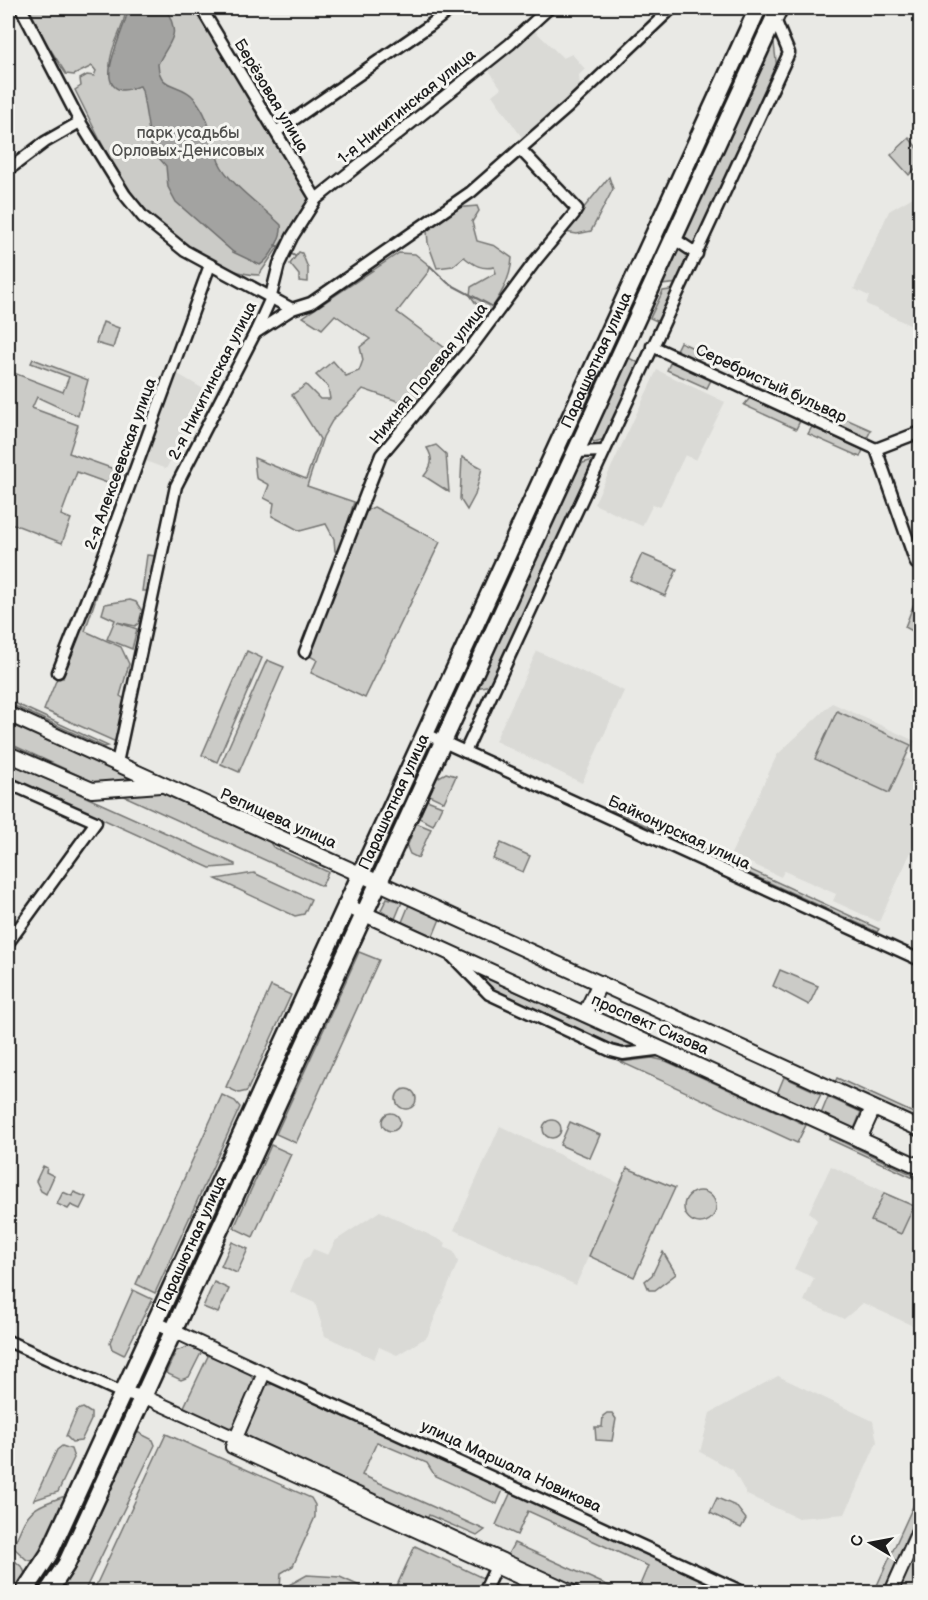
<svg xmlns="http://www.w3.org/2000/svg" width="928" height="1600" font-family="'Balsamiq Sans',sans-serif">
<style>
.built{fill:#dadad6}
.green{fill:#cbcbc7;stroke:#747472;stroke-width:1.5}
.water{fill:#a3a3a1;stroke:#6d6d6c;stroke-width:1.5}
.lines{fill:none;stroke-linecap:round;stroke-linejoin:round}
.stream{stroke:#6d6d6c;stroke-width:2}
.minor-casing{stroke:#1c1c1c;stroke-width:15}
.tertiary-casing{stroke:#1c1c1c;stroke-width:16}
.secondary-casing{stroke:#1c1c1c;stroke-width:18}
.primary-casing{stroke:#1c1c1c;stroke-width:21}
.minor{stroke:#f6f6f2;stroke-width:10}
.tertiary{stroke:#f6f6f2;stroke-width:12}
.secondary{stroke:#f6f6f2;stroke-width:14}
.primary{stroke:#f6f6f2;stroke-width:16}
.labels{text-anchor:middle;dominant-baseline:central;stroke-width:6;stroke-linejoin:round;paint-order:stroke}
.street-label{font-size:16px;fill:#1c1c1c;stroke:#f6f6f2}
.park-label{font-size:16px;fill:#51514f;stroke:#f6f6f2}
</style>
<rect width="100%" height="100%" fill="#e9e9e5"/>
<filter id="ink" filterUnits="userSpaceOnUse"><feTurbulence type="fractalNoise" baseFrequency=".0167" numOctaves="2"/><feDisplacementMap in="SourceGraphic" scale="12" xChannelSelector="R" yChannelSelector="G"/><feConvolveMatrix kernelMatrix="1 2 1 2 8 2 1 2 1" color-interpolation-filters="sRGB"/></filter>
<g filter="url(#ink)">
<g class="built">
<path d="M533 29 563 58 572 54 585 69 579 75 580 87 523 139 492 95 501 88 488 69Z"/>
<path d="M920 193V330L866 304 869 296 854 289 889 211Z"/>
<path d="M657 370 725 402 696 460 685 455 660 507 653 504 642 526 594 504Z"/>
<path d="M176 373 207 391 166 469 143 460Z"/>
<path d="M537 651 624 691 582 783 495 741Z"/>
<path d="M832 703 915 741 907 758 916 764 920 783V832L879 922 833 901 836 894 784 871 781 877 731 854 777 755Z"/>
<path d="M500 1126 620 1184 576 1285 454 1230Z"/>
<path d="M831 1166 920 1209V1329L863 1303 844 1319 804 1301 814 1278 794 1269 817 1220 809 1212Z"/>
<path d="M380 1211 446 1243 444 1247 454 1252 458 1262 427 1337 397 1355 379 1347 374 1359 325 1336 315 1303 290 1292 303 1261 309 1257 313 1249 328 1255 335 1241Z"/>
<path d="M778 1376 873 1421 877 1442 845 1514 798 1518 747 1495 733 1470 700 1452 710 1413Z"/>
</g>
<g class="green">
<path d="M21 8H126C125 29 109 47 110 67L126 24 128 8H196L311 199 259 275C238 275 221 265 203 255 129 212 112 163 75 90L81 86 80 79 87 75 94 76 96 71 92 66 74 75 66 74 28 14Z"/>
<path d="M764 8H770L714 129 709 127Z"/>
<path d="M774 43 777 70 696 244H690L683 235 771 44Z"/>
<path d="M909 138 920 151V164L909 175 891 155Z"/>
<path d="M702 141 707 143 616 344 611 342Z"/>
<path d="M609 177 613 189 591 231 577 234 564 232Z"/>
<path d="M477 206 479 211 472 222 477 241 495 246 512 258C511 280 498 299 486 317H480L479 308 470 295 471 287 496 273 494 267C482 270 474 265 464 257L453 266 437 268 428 243 427 231 455 208Z"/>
<path d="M678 248 684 249 687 256 680 283 660 285Z"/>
<path d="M299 252 302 253 308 268V282L299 281V275L290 264Z"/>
<path d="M399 253 415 254 430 266 429 271 397 312 453 354 448 365 415 407 363 389 332 421 323 437 307 486 354 502 339 552 335 551 334 539 326 524 300 531 272 516 274 503 264 498 269 485 256 478 254 458 306 479 320 439 292 395 306 385 320 399H330L328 387 316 375 333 361 346 376 359 371 363 360 360 347 370 339 335 315 322 329 303 317Z"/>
<path d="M677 289 661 323 650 318 663 291Z"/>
<path d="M103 322 119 328 113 348 96 343Z"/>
<path d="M680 342 749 373 745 382 742 380 741 373 704 356 697 360 676 350Z"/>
<path d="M608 348 613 351 529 529 527 528Z"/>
<path d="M627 357 641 364 605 439 594 442 591 439 592 433Z"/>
<path d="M33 359 88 380 78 416 37 397 32 408 78 425 69 453 125 473 121 488 77 472 61 515 71 519 62 543 8 522 9 371 63 392 69 377 31 363Z"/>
<path d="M671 361 711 380 707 388 667 370Z"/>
<path d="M755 377 793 394 789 402 752 385Z"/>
<path d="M750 398 800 421 796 429 744 405Z"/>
<path d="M830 412 871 430 867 438 832 421Z"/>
<path d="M812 427 863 450 860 457 808 434Z"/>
<path d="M436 445 446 454 449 492 424 476C432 466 434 459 427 448Z"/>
<path d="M462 457 482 468 475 495 467 510 460 499Z"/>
<path d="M593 460 491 685 476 688 578 468 583 463Z"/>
<path d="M374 507 440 542 365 698 311 673 317 660 308 655 367 510Z"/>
<path d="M523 540 525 542 446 716 441 714Z"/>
<path d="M642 554 677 569 665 596 630 580Z"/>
<path d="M147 555 156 556 152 585 147 591H142Z"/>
<path d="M102 572 104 574 85 631 121 647 129 664 120 696 126 700 116 742 44 710 58 676 63 678Z"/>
<path d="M918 593 920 597V635L905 627Z"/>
<path d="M130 600 136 602 142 611 139 623 135 626 117 622 137 629 132 649 107 639 115 620 102 614 105 604Z"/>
<path d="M247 651 262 658 217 762 202 755Z"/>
<path d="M267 660 284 667 239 772 221 764Z"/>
<path d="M8 700 108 746 104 747 8 703Z"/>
<path d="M837 711 911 745 889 793 815 759Z"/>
<path d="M8 722 269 841 273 847 328 872 322 886 8 743Z"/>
<path d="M8 762 235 864V866L210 868 8 776Z"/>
<path d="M446 773 456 776 444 802 429 795 437 778Z"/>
<path d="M427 800 442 806 433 825 419 818Z"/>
<path d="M613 806 679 837 678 840 611 810Z"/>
<path d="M416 823 431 829 418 858 410 854 407 847Z"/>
<path d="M688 841 879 929 877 932 687 845Z"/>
<path d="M501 843 530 856 523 872 493 859Z"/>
<path d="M254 873 311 899 304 914 295 916 216 879Z"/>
<path d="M387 898 402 902 395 919 381 910Z"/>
<path d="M409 905 440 919 433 936 402 922Z"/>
<path d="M337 940 342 943 178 1302 173 1299Z"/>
<path d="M359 952 379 960 296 1143 276 1134Z"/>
<path d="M780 970 818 986 809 1005 773 986Z"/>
<path d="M481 976 638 1048 622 1050 490 991Z"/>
<path d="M271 986 291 995 247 1091 239 1093 226 1087Z"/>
<path d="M652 1058 666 1061 806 1125 797 1143 621 1062Z"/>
<path d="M784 1077 821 1094 813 1110 777 1094Z"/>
<path d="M837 1078 920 1116V1121L835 1082Z"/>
<circle cx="406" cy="1099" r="10"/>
<path d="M222 1095 235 1101 240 1107 155 1293 136 1284Z"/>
<path d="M828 1097 861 1112 854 1129 821 1114Z"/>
<circle cx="391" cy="1122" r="9"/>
<circle cx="552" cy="1129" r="9"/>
<path d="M570 1122 600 1135 590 1158 560 1145Z"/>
<path d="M830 1136 920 1178V1181L829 1139Z"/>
<path d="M271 1145 291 1154 253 1237 234 1228Z"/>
<path d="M43 1166 47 1168 46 1172 54 1176 46 1194 41 1191 36 1181Z"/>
<path d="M627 1168 675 1188 634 1277 589 1256Z"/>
<circle cx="700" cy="1207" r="16"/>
<path d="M63 1192 72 1196 74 1192 86 1197 80 1209 71 1205 68 1209 57 1204Z"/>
<path d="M884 1193 914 1206 901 1234 871 1221Z"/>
<path d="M232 1242 248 1249 237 1273 221 1266Z"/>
<path d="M663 1252 676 1274 655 1290H649L645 1281 652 1275Z"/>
<path d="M214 1282 229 1289 218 1313 203 1307Z"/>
<path d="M133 1290 152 1299 124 1355 112 1349 110 1342Z"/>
<path d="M190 1346 202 1351 189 1377 181 1380 166 1373 176 1351Z"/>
<path d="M209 1354 250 1373 253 1380 236 1423 228 1429 183 1409Z"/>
<path d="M275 1384 504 1488 497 1504 435 1476 427 1463 377 1442 362 1475 485 1530 477 1536 429 1515 426 1521 247 1438 244 1430 263 1389 266 1385Z"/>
<path d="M83 1408 91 1413V1420L81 1441 72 1442 66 1436 77 1410Z"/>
<path d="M607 1413H612L616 1419 612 1441 596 1440 595 1427H602L603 1416Z"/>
<path d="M137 1432 153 1440 155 1445 84 1592H66L62 1589 79 1560Z"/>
<path d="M166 1434 311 1498 315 1505V1517L293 1566 281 1573 280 1590 307 1575 340 1577 373 1592H93Z"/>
<path d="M62 1446 71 1449 74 1458 58 1492 34 1500 57 1450Z"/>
<path d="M920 1491V1507L883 1592H874Z"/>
<path d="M511 1492 733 1592H637L648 1566 528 1511 517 1535 496 1525Z"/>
<path d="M65 1496 57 1519 35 1561 27 1560 13 1547C29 1510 26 1510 65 1496Z"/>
<path d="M717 1498 736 1506 746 1519 741 1528 710 1513Z"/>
<path d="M514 1543 622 1592H587L507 1556Z"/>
<path d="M920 1543V1585L917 1592H898Z"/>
<path d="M415 1546 485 1579 478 1592H394Z"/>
<path d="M8 1555 23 1568 25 1574 14 1592H8Z"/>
</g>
<path class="water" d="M128 8H166C181 39 171 37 158 64 159 91 181 82 194 98 212 120 210 138 219 162 228 183 264 208 281 225 283 236 270 259 260 265L233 252 176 202 168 187 166 166 152 150 142 90 140 86C133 87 128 91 121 90 92 83 128 26 128 8Z"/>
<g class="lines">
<g class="stream">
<path d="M275 245 283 249"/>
<path d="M288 252 295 256"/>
<path d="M430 266 448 283 495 308"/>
</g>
<defs>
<g id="minor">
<path d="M21 8 80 122 125 195 143 217 185 251 292 309 311 303 471 192 568 107 672 8"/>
<path d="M201 8 316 199"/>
<path d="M276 132 429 26 452 8"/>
<path d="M8 170 45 142 80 122"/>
<path d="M673 238 697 254"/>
<path d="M255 333 292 309"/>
<path d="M652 346 876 449"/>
<path d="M876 449 916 563 920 565"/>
<path d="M876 449 920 432"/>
<path d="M575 452 603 451"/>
<path d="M305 652 381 455 472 346 536 260 574 214 577 209 521 150"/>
<path d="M58 672 101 563 210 265"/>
<path d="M424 733 920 960"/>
<path d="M465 752 789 53 774 17"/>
<path d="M117 763 176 486 255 333 270 300 279 264 292 237 316 199 510 44 549 8"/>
<path d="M8 783 96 822 8 943"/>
<path d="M451 955 489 994 611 1051 623 1054 664 1049"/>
<path d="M8 1260V1276"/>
<path d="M8 1341 122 1393"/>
<path d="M264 1373 743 1592"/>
<path d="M484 1592 499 1560"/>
</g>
<g id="tertiary">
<path d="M154 1322 264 1373 232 1447 551 1592"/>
<path d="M122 1393 145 1397 573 1592"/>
<path d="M891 1592 920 1527"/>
</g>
<g id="secondary">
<path d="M8 714 920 1129"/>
<path d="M8 754 92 790 160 785"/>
<path d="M345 905 920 1167"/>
<path d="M585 1014 600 983"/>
<path d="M859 1139 873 1108"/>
</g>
<g id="primary">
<path id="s1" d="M24 1592 49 1554 758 8"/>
<path d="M48 1592 66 1565 779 8"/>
</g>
</defs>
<use href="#minor" class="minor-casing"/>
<use href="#tertiary" class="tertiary-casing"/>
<use href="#secondary" class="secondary-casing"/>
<use href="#primary" class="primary-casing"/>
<use href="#minor" class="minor"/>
<use href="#tertiary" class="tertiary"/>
<use href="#secondary" class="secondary"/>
<use href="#primary" class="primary"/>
</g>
</g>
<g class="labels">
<g class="street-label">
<text transform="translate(271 96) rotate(59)">Берёзовая улица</text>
<text transform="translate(407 107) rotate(-39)">1-я Никитинская улица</text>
<text stroke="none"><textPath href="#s1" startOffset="1359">Парашютная улица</textPath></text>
<text transform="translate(429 374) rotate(-51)">Нижняя Полевая улица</text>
<text transform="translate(213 381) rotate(-63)">2-я Никитинская улица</text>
<text transform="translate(771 384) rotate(25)">Серебристый бульвар</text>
<text transform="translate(121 464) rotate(-70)">2-я Алексеевская улица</text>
<text stroke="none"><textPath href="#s1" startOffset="873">Парашютная улица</textPath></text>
<text transform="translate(278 819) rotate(24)">Репищева улица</text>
<text transform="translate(679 833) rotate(25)">Байконурская улица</text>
<text transform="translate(650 1025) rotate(24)">проспект Сизова</text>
<text stroke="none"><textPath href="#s1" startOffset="387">Парашютная улица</textPath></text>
<text transform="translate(511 1467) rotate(25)">улица Маршала Новикова</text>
</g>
<g class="park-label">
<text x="188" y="133">парк усадьбы<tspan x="188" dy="18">Орловых-Денисовых</tspan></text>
</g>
</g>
<rect width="928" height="1600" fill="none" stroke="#f6f6f2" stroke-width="30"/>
<rect x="15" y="15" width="898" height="1570" fill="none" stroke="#1c1c1c" stroke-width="2" filter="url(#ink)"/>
<g transform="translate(871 1543) rotate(280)" stroke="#f6f6f2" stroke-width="4.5" paint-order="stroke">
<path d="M0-4.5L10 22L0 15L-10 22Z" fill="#1c1c1c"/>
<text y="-9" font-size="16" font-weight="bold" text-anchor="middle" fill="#1c1c1c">С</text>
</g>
</svg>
